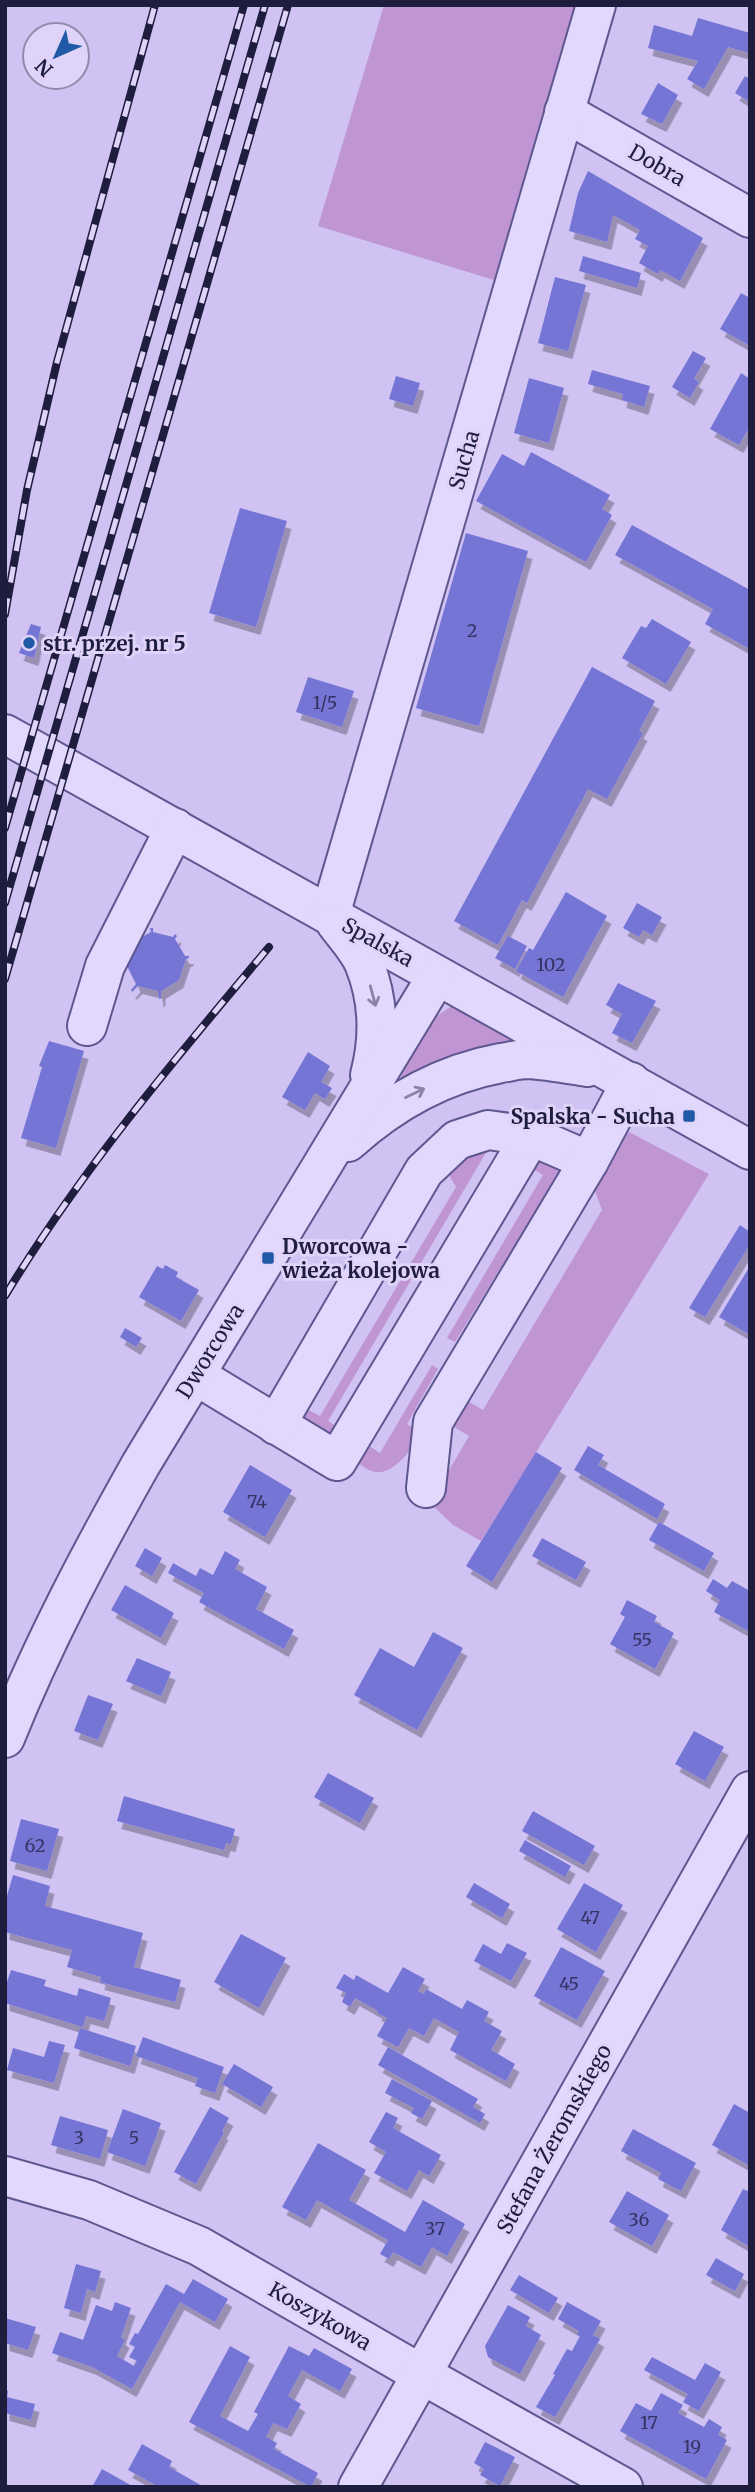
<svg xmlns="http://www.w3.org/2000/svg" width="755" height="2492" font-family="Merriweather,serif">
<style>
.green{fill:#c095d3}
.building{fill:#7474d5;filter:url(#shadow)}
.lines{fill:none;stroke-linecap:round;stroke-linejoin:round}
.minor-casing{stroke:#5e5790;stroke-width:42}
.minor{stroke:#e2d7fc;stroke-width:38}
.rail-casing{stroke:#1f1d3e;stroke-width:8}
.rail{stroke:#dfd3f9;stroke-width:5;stroke-dasharray:16;stroke-linecap:butt}
.oneway{stroke:#8a83a6}
.poi-dot{fill:#2059a6;stroke:#dfd3f9;stroke-width:2.5}
.labels{text-anchor:middle;dominant-baseline:central;stroke-width:6;stroke-linejoin:round;paint-order:stroke}
.number-label{font-size:18px;fill:#343364}
.street-label{font-size:21px;fill:#1f1d3e;stroke:#dfd3f9}
.poi-label{font-size:21px;font-weight:bold;fill:#1f1d3e;stroke:#dfd3f9;text-anchor:start}
</style>
<defs>
<filter id="shadow"><feDropShadow dx="4.5" dy="8" stdDeviation="0" flood-color="#0004"/></filter>
</defs>
<rect width="100%" height="100%" fill="#d0c3f3"/>
<g class="green">
<path d="M384 5H575L494 280 318 226Z"/>
<path d="M450 1007H459L515 1040 519 1046 404 1083 401 1078 403 1071 437 1016Z"/>
<path d="M629 1132 709 1174 481 1541 453 1525 430 1503 469 1436 449 1424 464 1399 483 1410 602 1210 592 1183 615 1146Z"/>
<path d="M491 1144 328 1421 344 1431 335 1439 298 1418 301 1406 320 1416 456 1187 450 1177 449 1165Z"/>
<path d="M534 1158 566 1168V1188L554 1181 455 1342 447 1338 543 1175 528 1166Z"/>
<path d="M432 1365 438 1369 407 1424 422 1434C406 1456 384 1490 357 1461L360 1440 380 1453Z"/>
</g>
<g class="building">
<path d="M698 18 750 33V53L728 47 704 89 687 79 698 61 648 48 654 25 692 36Z"/>
<path d="M745 76 750 79V102L735 93Z"/>
<path d="M658 83 678 95 662 124 641 114Z"/>
<path d="M588 171 703 238 680 281 660 270 658 274 639 263 648 246 635 239 640 230 613 215 607 242 569 231 578 193Z"/>
<path d="M583 256 641 273 637 288 579 271Z"/>
<path d="M555 277 586 285 568 351 538 343Z"/>
<path d="M741 293 750 298V346L720 329Z"/>
<path d="M693 351 706 358 694 379 699 382 690 398 672 387Z"/>
<path d="M592 370 650 386 644 407 622 400 623 394 588 384Z"/>
<path d="M741 373 750 379V426L739 445 710 429Z"/>
<path d="M396 376 420 383 413 406 389 399Z"/>
<path d="M529 378 564 388 549 443 514 433Z"/>
<path d="M531 452 610 495 602 509 612 515 586 562 476 501 502 454 524 466Z"/>
<path d="M240 508 287 521 256 627 209 613Z"/>
<path d="M632 525 750 590V649L705 624 713 609 615 555Z"/>
<path d="M466 533 528 551 479 726 416 708Z"/>
<path d="M652 619 691 642 666 684 622 658 641 626 646 628Z"/>
<path d="M31 624 41 627 34 658 19 653Z"/>
<path d="M592 667 655 701 639 731 643 733 607 799 588 789 527 903 522 900 498 945 454 921Z"/>
<path d="M308 677 354 691 342 727 296 712Z"/>
<path d="M566 892 607 916 563 997 516 971 529 948 533 950Z"/>
<path d="M637 903 662 917 652 935 643 930 639 937 623 928Z"/>
<path d="M150 928H153V932L173 937 175 934 177 936 175 939 185 956H189V958L186 959 179 980 161 991V998L159 999 158 991 138 986 132 992 131 990 136 984 127 966 133 942 151 932Z"/>
<path d="M508 936 527 946 515 969 495 958Z"/>
<path d="M618 983 656 1001 632 1043 612 1033 622 1014 606 1005Z"/>
<path d="M49 1041 84 1051 56 1148 21 1138 42 1067 39 1066Z"/>
<path d="M308 1052 330 1066 321 1082 332 1088 325 1099 315 1093 305 1110 282 1097Z"/>
<path d="M740 1225 750 1232V1244L705 1317 689 1308Z"/>
<path d="M165 1265 178 1272 176 1277 199 1290 181 1321 139 1297 157 1266 163 1269Z"/>
<path d="M750 1266V1335L719 1317Z"/>
<path d="M125 1328 142 1338 136 1347 120 1337Z"/>
<path d="M588 1446 604 1455 598 1465 665 1504 657 1519 574 1470Z"/>
<path d="M536 1452 562 1468 492 1582 466 1566Z"/>
<path d="M250 1465 292 1490 265 1537 223 1512Z"/>
<path d="M659 1522 714 1553 704 1571 649 1540Z"/>
<path d="M542 1538 586 1562 576 1580 532 1556Z"/>
<path d="M145 1548 162 1558 152 1576 135 1566Z"/>
<path d="M225 1551 240 1560 235 1569 267 1587 256 1609 294 1630 284 1649 199 1602 204 1593 168 1573 173 1563 196 1576 200 1568 213 1575Z"/>
<path d="M713 1579 727 1588 732 1581 750 1591V1632L714 1612 720 1600 706 1591Z"/>
<path d="M125 1585 174 1613 161 1638 111 1610Z"/>
<path d="M627 1600 657 1616 654 1622 674 1633 655 1669 610 1644 625 1617 620 1614Z"/>
<path d="M433 1632 463 1648 417 1730 354 1695 380 1648 414 1667Z"/>
<path d="M137 1658 171 1672 161 1696 126 1681Z"/>
<path d="M88 1695 113 1704 98 1740 74 1731Z"/>
<path d="M694 1731 724 1747 705 1781 675 1764Z"/>
<path d="M328 1773 374 1798 360 1823 314 1797Z"/>
<path d="M124 1796 235 1829 231 1844 226 1843 224 1850 117 1821Z"/>
<path d="M533 1811 595 1846 584 1865 522 1831Z"/>
<path d="M21 1819 59 1829 47 1871 10 1861Z"/>
<path d="M525 1840 571 1866 565 1877 519 1851Z"/>
<path d="M13 1875 50 1886 45 1906 143 1933 134 1967 181 1980 175 2002 100 1982 101 1977 67 1967 72 1950 5 1932V1903Z"/>
<path d="M474 1883 510 1904 502 1918 466 1897Z"/>
<path d="M584 1883 623 1905 596 1952 557 1929Z"/>
<path d="M241 1934 286 1958 259 2008 214 1982Z"/>
<path d="M507 1943 527 1953 511 1981 474 1961 483 1944 501 1954Z"/>
<path d="M561 1947 605 1971 577 2020 534 1996Z"/>
<path d="M403 1967 425 1979 418 1991 424 1994 426 1989 462 2009 467 2000 489 2012 484 2021 502 2031 491 2050 515 2064 506 2081 450 2050 459 2032 434 2018 424 2036 409 2028 398 2047 377 2036 387 2018 377 2013 378 2011 355 1998 350 2007 342 2002 346 1993 336 1988 344 1974 354 1980 356 1975 388 1993Z"/>
<path d="M11 1970 46 1980 44 1986 77 1996 79 1988 111 1998 104 2021 86 2016 83 2027 5 2003V1988Z"/>
<path d="M80 2028 136 2046 130 2066 74 2048Z"/>
<path d="M143 2037 224 2067 215 2093 195 2086 198 2078 136 2056Z"/>
<path d="M49 2041 65 2045 54 2083 7 2070 13 2048 44 2057Z"/>
<path d="M388 2047 478 2099 473 2107 485 2114 480 2123 378 2065Z"/>
<path d="M234 2064 273 2087 261 2107 222 2084Z"/>
<path d="M392 2079 432 2101 422 2119 411 2113 414 2108 385 2093Z"/>
<path d="M734 2104 750 2113V2166L712 2145Z"/>
<path d="M210 2107 229 2118 222 2131 224 2132 196 2184 174 2172Z"/>
<path d="M123 2109 161 2123 145 2166 107 2152Z"/>
<path d="M386 2112 398 2118 393 2128 441 2155 429 2176 419 2170 407 2191 374 2173 386 2152 369 2142Z"/>
<path d="M60 2116 108 2130 100 2159 51 2145Z"/>
<path d="M633 2129 696 2163 681 2191 658 2179 661 2173 621 2151Z"/>
<path d="M318 2143 366 2170 349 2200 405 2232 423 2200 465 2224 447 2256 432 2247 421 2267 393 2252 389 2259 380 2254 388 2240 317 2200 306 2220 282 2207Z"/>
<path d="M743 2189 750 2192V2247L721 2230Z"/>
<path d="M627 2191 669 2215 652 2246 609 2222Z"/>
<path d="M716 2258 744 2274 735 2291 706 2275Z"/>
<path d="M76 2264 101 2271 95 2292 87 2289 81 2313 64 2308Z"/>
<path d="M519 2275 558 2298 549 2313 510 2290Z"/>
<path d="M193 2279 228 2299 215 2322 180 2302 132 2389 92 2367 52 2353 60 2332 83 2340 96 2305 112 2311 115 2302 131 2308 121 2337 125 2340 117 2356 134 2366 137 2361 129 2357 135 2347 129 2344 135 2333 138 2334 166 2284 184 2294Z"/>
<path d="M567 2302 601 2321 593 2335 600 2339 555 2417 536 2407 555 2375 553 2374 567 2349 572 2351 580 2336 577 2335 579 2331 558 2319Z"/>
<path d="M508 2305 530 2317 526 2326 541 2335 520 2374 488 2357 485 2346Z"/>
<path d="M5 2318 36 2327 28 2350 5 2343Z"/>
<path d="M230 2346 250 2357 220 2416 248 2431 258 2414 254 2412 289 2346 309 2356 314 2348 352 2369 340 2391 302 2370 288 2396 301 2404 287 2429 273 2423 266 2437 277 2443 274 2449 318 2473 311 2487 189 2422Z"/>
<path d="M652 2357 695 2380 705 2363 721 2372 699 2411 683 2402 688 2394 644 2370Z"/>
<path d="M5 2390 8 2391 7 2397 35 2404 31 2420 5 2413Z"/>
<path d="M661 2393 683 2405 678 2413 704 2427 709 2419 722 2427 718 2435 727 2440 706 2479 620 2431 636 2403 651 2411Z"/>
<path d="M485 2442 515 2457 500 2486 480 2475 484 2469 474 2463Z"/>
<path d="M142 2444 172 2461 169 2467 204 2487H159L128 2470Z"/>
<path d="M102 2469 134 2487H92Z"/>
</g>
<g class="lines">
<defs>
<g id="minor">
<path d="M564 112 750 218"/>
<path d="M5 734 750 1150"/>
<path d="M330 915 596 5"/>
<path d="M336 923C345 935 358 949 364 963 379 1000 380 1037 370 1075"/>
<path d="M87 1026 105 966 175 828"/>
<path d="M348 1142C392 1102 442 1074 501 1063 509 1062 519 1059 528 1059 547 1060 568 1064 587 1067"/>
<path d="M195 1375 337 1461 531 1136"/>
<path d="M276 1425 424 1171 457 1140 488 1130 531 1136 589 1161"/>
<path d="M426 1488 433 1422 589 1161 631 1082"/>
<path d="M5 1738C43 1643 91 1553 141 1464L437 976"/>
<path d="M5 2176 89 2200 199 2246 421 2374 623 2487"/>
<path d="M358 2487 750 1791"/>
</g>
</defs>
<use href="#minor" class="minor-casing"/>
<use href="#minor" class="minor"/>
<defs>
<g id="rail">
<path d="M5 614 27 490 57 362 155 5"/>
<path d="M5 828 244 5"/>
<path d="M5 903 265 5"/>
<path d="M5 979 288 5"/>
<path d="M5 1296C81 1170 175 1059 269 947"/>
</g>
</defs>
<use href="#rail" class="rail-casing"/>
<use href="#rail" class="rail"/>
</g>
<defs><path id="oneway-shaft" d="M-6 0H5M1.5-3L5.5 0L1.5 3" fill="none" stroke-width="1.6" stroke-linecap="round" stroke-linejoin="round" transform="scale(1.75)"/></defs>
<g class="oneway">
<use href="#oneway-shaft" transform="translate(373 996) rotate(75)"/>
<use href="#oneway-shaft" transform="translate(415 1093) rotate(-26)"/>
</g>
<g class="poi-dot">
<circle cx="29" cy="643" r="7"/>
<rect x="682" y="1109" width="14" height="14" rx="3.5"/>
<rect x="261" y="1251" width="14" height="14" rx="3.5"/>
</g>
<g class="labels">
<g class="number-label">
<text x="472" y="630">2</text>
<text x="325" y="702">1/5</text>
<text x="551" y="964">102</text>
<text x="257" y="1501">74</text>
<text x="642" y="1639">55</text>
<text x="35" y="1845">62</text>
<text x="590" y="1917">47</text>
<text x="569" y="1983">45</text>
<text x="79" y="2137">3</text>
<text x="134" y="2137">5</text>
<text x="639" y="2219">36</text>
<text x="435" y="2228">37</text>
<text x="649" y="2422">17</text>
<text x="692" y="2446">19</text>
</g>
<g class="street-label">
<text transform="translate(657 165) rotate(30)">Dobra</text>
<text transform="translate(464 460) rotate(-74)">Sucha</text>
<text transform="translate(378 942) rotate(29)">Spalska</text>
<text transform="translate(210 1351) rotate(-58)">Dworcowa</text>
<text transform="translate(554 2139) rotate(-61)">Stefana Żeromskiego</text>
<text transform="translate(320 2316) rotate(30)">Koszykowa</text>
</g>
<g class="poi-label">
<text x="43" y="643">str. przej. nr 5</text>
<text x="675" y="1116" text-anchor="end">Spalska - Sucha</text>
<text x="282" y="1246">Dworcowa -<tspan x="282" dy="24">wieża kolejowa</tspan></text>
</g>
</g>
<rect width="755" height="2492" fill="none" stroke="#1f1d3e" stroke-width="14"/>
<g transform="translate(56 56) rotate(225)"><circle r="33" fill="#dfd3f9" stroke="#928aae" stroke-width="2"/>
<path d="M0-5L12 26L0 18L-12 26Z" fill="#2059a6"/>
<text y="-10" font-size="19" font-weight="bold" text-anchor="middle" fill="#1f1d3e">N</text>
</g>
</svg>
